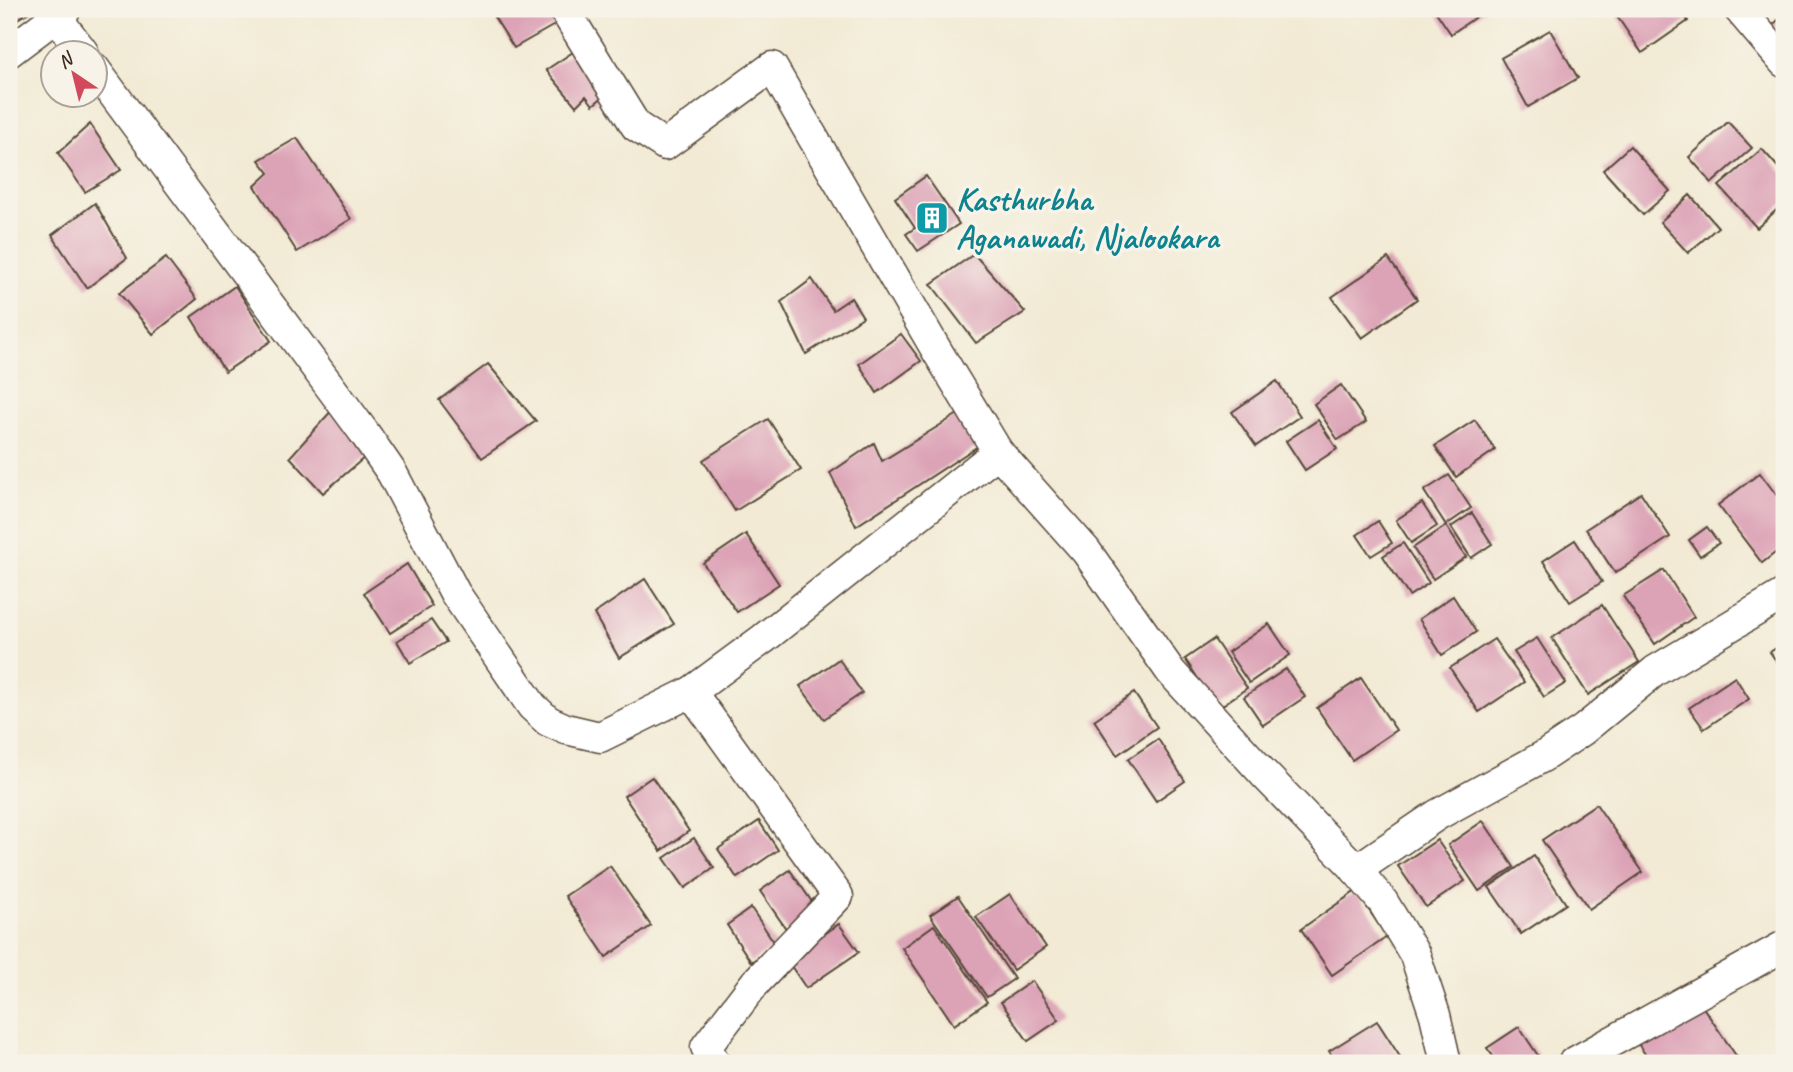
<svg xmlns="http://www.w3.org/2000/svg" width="1793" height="1072" font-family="Caveat,sans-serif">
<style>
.building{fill:#dca2b6}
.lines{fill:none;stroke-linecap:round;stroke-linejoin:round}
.minor-casing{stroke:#564739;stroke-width:33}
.minor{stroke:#fff;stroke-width:30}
.labels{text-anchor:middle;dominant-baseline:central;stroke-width:7;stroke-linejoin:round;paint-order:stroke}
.culture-label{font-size:33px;font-weight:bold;fill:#0d838f;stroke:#f7f3e8;text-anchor:start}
</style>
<rect width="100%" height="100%" fill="#f7f3e8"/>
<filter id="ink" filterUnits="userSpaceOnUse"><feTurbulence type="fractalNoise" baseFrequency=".0143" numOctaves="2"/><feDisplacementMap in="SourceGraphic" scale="14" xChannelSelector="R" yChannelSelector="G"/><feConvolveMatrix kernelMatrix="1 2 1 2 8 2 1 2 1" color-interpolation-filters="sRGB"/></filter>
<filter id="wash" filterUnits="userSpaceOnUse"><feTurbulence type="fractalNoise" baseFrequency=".00686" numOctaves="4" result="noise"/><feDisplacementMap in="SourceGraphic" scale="28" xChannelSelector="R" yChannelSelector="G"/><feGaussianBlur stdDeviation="1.57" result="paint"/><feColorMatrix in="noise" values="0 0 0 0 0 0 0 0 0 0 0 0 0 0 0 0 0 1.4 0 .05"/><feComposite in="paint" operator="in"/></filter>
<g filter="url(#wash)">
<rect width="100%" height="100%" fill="#f2ead4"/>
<g id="blocks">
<g class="building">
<path d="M9 9H34L9 24Z"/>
<path d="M496 9H558L565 19 514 48 491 12Z"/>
<path d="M1434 9H1487L1451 34Z"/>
<path d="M1612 9H1680L1688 21 1642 53Z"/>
<path d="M1784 15V49L1767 30Z"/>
<path d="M1550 30 1578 78 1528 107 1501 58Z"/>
<path d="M579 48 610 91 593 105 586 96 576 106 546 70Z"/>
<path d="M1728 122 1752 148 1712 183 1689 157Z"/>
<path d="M90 124 121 170 85 192 58 153Z"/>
<path d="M297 138 351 219 297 252 255 186 269 173 259 160Z"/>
<path d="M1630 146 1670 191 1643 215 1603 170Z"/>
<path d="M1762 149 1784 174V203L1757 228 1719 186Z"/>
<path d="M926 176 959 224 918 251 906 234 915 228 895 198Z"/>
<path d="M1690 195 1718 227 1688 253 1660 222Z"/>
<path d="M95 203 127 258 87 288 52 235Z"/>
<path d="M974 254 1025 312 976 343 931 284Z"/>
<path d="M166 258 197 299 153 334 119 293Z"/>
<path d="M1388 258 1417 299 1362 338 1332 297Z"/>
<path d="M812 279 833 310 851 298 863 317 806 354 781 302Z"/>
<path d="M235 286 271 341 225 372 191 317Z"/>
<path d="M901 334 921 361 877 393 859 364Z"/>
<path d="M488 364 536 421 482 458 439 400Z"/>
<path d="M1277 381 1300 416 1256 446 1232 412Z"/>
<path d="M1341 385 1366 422 1338 440 1314 404Z"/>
<path d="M333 409 372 451 323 493 290 457Z"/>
<path d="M958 414 978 446 856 526 830 473 874 443 882 461Z"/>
<path d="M768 419 801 470 735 511 703 460Z"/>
<path d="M1318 420 1337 449 1305 470 1286 441Z"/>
<path d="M1475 420 1495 450 1456 477 1435 446Z"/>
<path d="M1760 473 1784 505V546L1762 563 1718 505Z"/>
<path d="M1449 475 1471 508 1446 525 1424 491Z"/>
<path d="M1641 493 1670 537 1615 573 1586 529Z"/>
<path d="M1422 503 1437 526 1411 543 1396 520Z"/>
<path d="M1472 513 1492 544 1471 558 1451 527Z"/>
<path d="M1378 521 1392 543 1371 556 1357 535Z"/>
<path d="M1446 526 1466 557 1433 579 1413 548Z"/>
<path d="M1707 527 1719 543 1700 556 1689 540Z"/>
<path d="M746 534 779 584 737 612 703 563Z"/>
<path d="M1575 540 1602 582 1570 602 1543 561Z"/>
<path d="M1403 543 1429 583 1409 596 1383 556Z"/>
<path d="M407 564 432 606 390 633 364 593Z"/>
<path d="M1664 570 1694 617 1655 644 1623 596Z"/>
<path d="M645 579 674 624 619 658 594 614Z"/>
<path d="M1453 596 1476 632 1442 655 1419 619Z"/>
<path d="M1602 605 1639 662 1588 695 1552 638Z"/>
<path d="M431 620 446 642 410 663 397 641Z"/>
<path d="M1269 624 1290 655 1249 683 1228 652Z"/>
<path d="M1537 638 1566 683 1544 697 1514 652Z"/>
<path d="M1214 639 1247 688 1218 708 1185 659Z"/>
<path d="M1494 639 1524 682 1479 712 1450 668Z"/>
<path d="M1784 643V672L1770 652Z"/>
<path d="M839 659 862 693 824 719 800 686Z"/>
<path d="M1286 669 1305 697 1263 725 1244 697Z"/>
<path d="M1735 677 1749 699 1704 729 1689 708Z"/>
<path d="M1361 678 1396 730 1352 760 1317 708Z"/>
<path d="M1134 693 1157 727 1117 755 1094 720Z"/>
<path d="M1158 739 1185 781 1156 801 1128 759Z"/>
<path d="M652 777 689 831 661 851 624 796Z"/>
<path d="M1596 804 1643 872 1589 909 1542 840Z"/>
<path d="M759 821 778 850 737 878 718 849Z"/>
<path d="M1483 821 1514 867 1479 891 1448 845Z"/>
<path d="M694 838 714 868 685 888 664 858Z"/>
<path d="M1437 840 1465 881 1426 907 1398 866Z"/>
<path d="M1534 856 1566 904 1521 934 1489 887Z"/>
<path d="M610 866 651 926 606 957 565 896Z"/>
<path d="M790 870 819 912 789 933 760 891Z"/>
<path d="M1356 891 1387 937 1332 975 1301 929Z"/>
<path d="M1010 894 1046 947 1013 970 976 917Z"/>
<path d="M958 896 1014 979 987 997 930 915Z"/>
<path d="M751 908 776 945 751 962 727 925Z"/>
<path d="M839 924 859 952 806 988 787 960Z"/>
<path d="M934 925 987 1002 954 1025 902 948Z"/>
<path d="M1032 981 1059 1020 1028 1041 1001 1002Z"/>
<path d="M1698 1000 1741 1063H1651L1637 1042Z"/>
<path d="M1377 1021 1404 1063H1337L1329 1051Z"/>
<path d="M1519 1027 1543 1063H1498L1487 1048Z"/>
</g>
</g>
</g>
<g filter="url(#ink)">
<use href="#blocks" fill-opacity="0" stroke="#564739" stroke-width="2"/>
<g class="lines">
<defs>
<g id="minor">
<path d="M50 9 83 52"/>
<path d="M564 9 636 126 665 145 772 67 937 351 998 452"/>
<path d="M1739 9 1784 62"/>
<path d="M9 52 66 9"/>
<path d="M94 68 363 431 392 473 455 593 532 706 548 721 566 729 600 737 691 692 763 639 998 452 1086 551 1171 672 1264 774 1352 865 1383 902 1415 955 1435 1015 1446 1063"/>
<path d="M691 692 838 896 755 983 706 1047 715 1063"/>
<path d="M1356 870 1437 815 1544 756 1583 730 1655 671 1784 594"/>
<path d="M1573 1063 1784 946"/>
</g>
</defs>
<use href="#minor" class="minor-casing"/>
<use href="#minor" class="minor"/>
</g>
</g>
<defs>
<symbol id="building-square" viewBox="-11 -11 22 22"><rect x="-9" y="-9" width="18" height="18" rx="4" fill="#0f9aa8" stroke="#f7f3e8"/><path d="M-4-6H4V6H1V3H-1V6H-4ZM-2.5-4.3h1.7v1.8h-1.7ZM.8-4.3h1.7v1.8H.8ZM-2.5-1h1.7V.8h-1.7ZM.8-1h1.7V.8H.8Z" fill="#fff"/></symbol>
</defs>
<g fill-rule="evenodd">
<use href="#building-square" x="913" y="199" width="38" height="38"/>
</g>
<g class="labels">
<g class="culture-label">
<text x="956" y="199">Kasthurbha<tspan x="956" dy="38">Aganawadi, Njalookara</tspan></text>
</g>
</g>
<rect width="1793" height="1072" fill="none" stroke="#f7f3e8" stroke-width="35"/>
<g transform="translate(74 74) rotate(325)"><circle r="33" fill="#f7f3e8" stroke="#aca397" stroke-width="2"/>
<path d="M0-5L12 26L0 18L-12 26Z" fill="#d1495b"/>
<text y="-10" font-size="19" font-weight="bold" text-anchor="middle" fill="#3b2a1e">N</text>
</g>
</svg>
